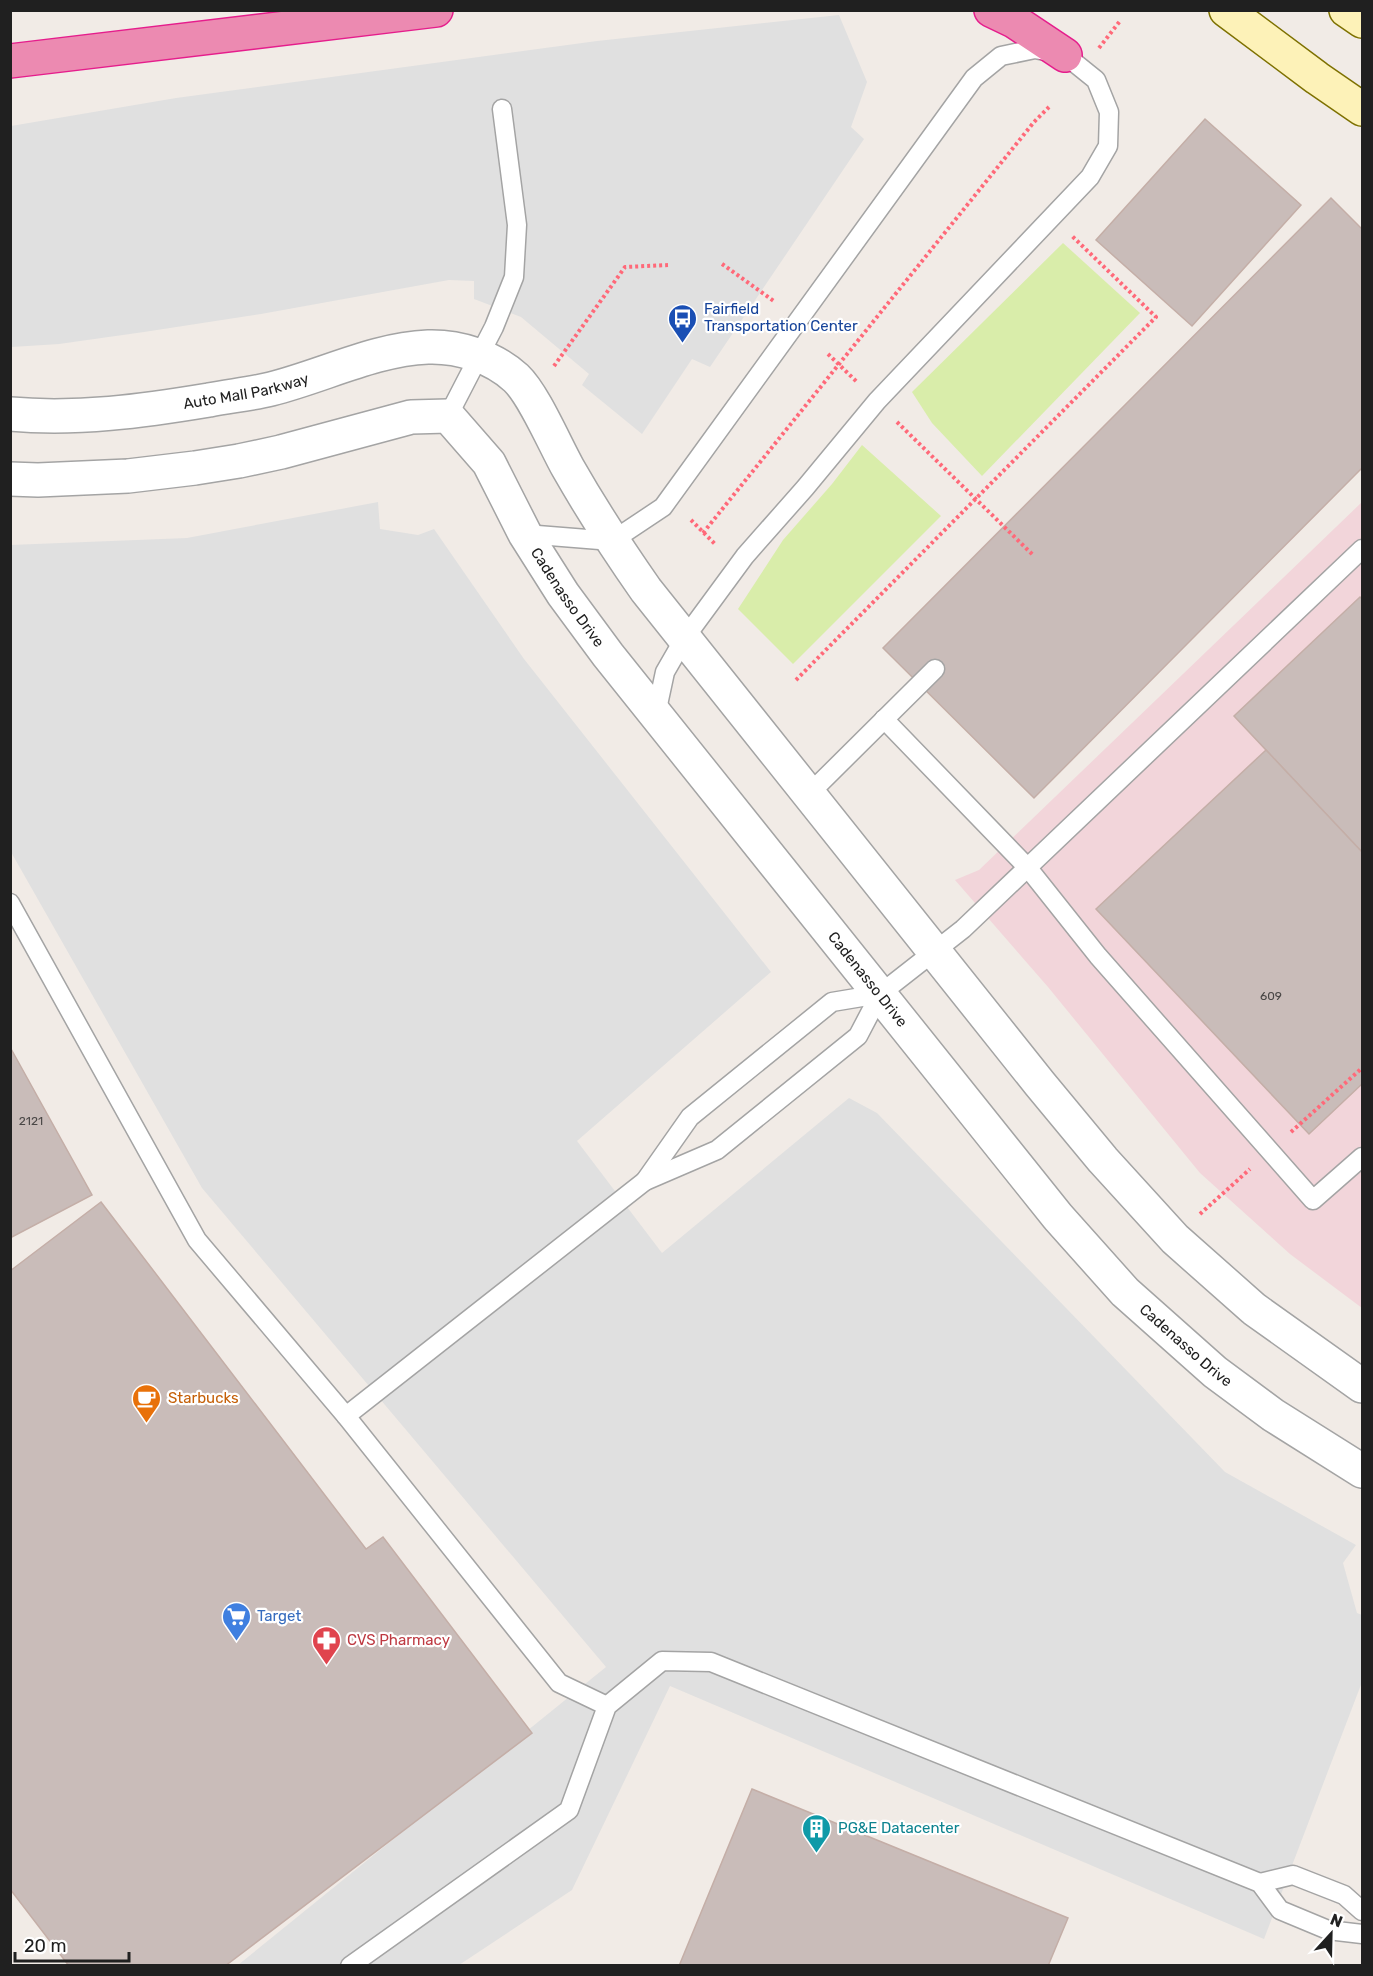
<svg xmlns="http://www.w3.org/2000/svg" width="1373" height="1976" font-family="Rubik,sans-serif">
<style>
.commercial{fill:#f2d5da}
.grass{fill:#d9edaa}
.parking{fill:#e0e0e0}
.building{fill:#c9bcb9;stroke:#c4aea7;stroke-width:1.5}
.lines{fill:none;stroke-linecap:round;stroke-linejoin:round}
.service-casing{stroke:#a4a4a4;stroke-width:21}
.tertiary-casing{stroke:#a4a4a4;stroke-width:36}
.secondary-casing{stroke:#7e7100;stroke-width:36}
.motorway-casing{stroke:#e51d8c;stroke-width:36}
.path{stroke:#ff6979;stroke-width:4;stroke-dasharray:3 3;stroke-linecap:butt}
.service{stroke:#fff;stroke-width:18}
.tertiary{stroke:#fff;stroke-width:33}
.secondary{stroke:#fdf2b8;stroke-width:33}
.motorway{stroke:#ec8ab1;stroke-width:33}
.labels{text-anchor:middle;dominant-baseline:central;stroke-width:4.5;stroke-linejoin:round;paint-order:stroke}
.number-label{font-size:12px;fill:#4a4746}
.transit-label{font-size:15px;fill:#164399;stroke:#fff;text-anchor:start}
.street-label{font-size:15px;fill:#202020;stroke:#fff}
.food-label{font-size:15px;fill:#c56008;stroke:#fff;text-anchor:start}
.shop-label{font-size:15px;fill:#366cbe;stroke:#fff;text-anchor:start}
.health-label{font-size:15px;fill:#be3a42;stroke:#fff;text-anchor:start}
.culture-label{font-size:15px;fill:#0d838f;stroke:#fff;text-anchor:start}
</style>
<rect width="100%" height="100%" fill="#f1ebe6"/>
<path class="commercial" d="M1362 502V1308L1290 1254 1200 1173 1048 987 955 880 979 870Z"/>
<g class="grass">
<path d="M1063 243 1140 313 982 476 932 423 912 392Z"/>
<path d="M862 445 941 516 793 664 738 609 783 540 832 484Z"/>
</g>
<g class="parking">
<path d="M839 15 867 82 851 127 864 139 710 367 692 359 642 434 582 385 589 374 521 317 474 299V281L449 280 261 314 144 332 59 344 11 347V126L176 98 597 41Z"/>
<path d="M378 502 380 529 418 535 434 529 524 659 771 972 577 1141 662 1253 849 1098 877 1113 1225 1472 1356 1545 1343 1563 1357 1613 1362 1615V1682L1264 1939 670 1686 572 1890 459 1965H238L606 1667 202 1188 11 852 10 545 187 538Z"/>
</g>
<g class="building">
<path d="M1205 119 1301 205 1192 326 1096 240Z"/>
<path d="M1331 198 1362 229V468L1034 798 883 648Z"/>
<path d="M1360 597 1362 599V852L1234 716Z"/>
<path d="M1266 750 1362 852V1084L1309 1134 1096 909Z"/>
<path d="M10 1047 92 1195 10 1238Z"/>
<path d="M101 1202 366 1549 383 1537 532 1733 225 1966H69L10 1889V1271Z"/>
<path d="M752 1789 1068 1918 1048 1966H679Z"/>
</g>
<g class="lines">
<defs>
<g id="service">
<path d="M448 416 494 327 514 277 517 225 502 109"/>
<path d="M525 534 612 541 663 507 974 78 1001 56 1035 49 1065 55 1096 80 1109 112 1108 146 1090 177 877 401 805 488 745 556 684 639 665 672 656 714"/>
<path d="M884 719 1028 868 1098 956 1313 1200 1362 1157"/>
<path d="M809 794 935 669"/>
<path d="M10 903 197 1240 346 1416 559 1683 607 1706"/>
<path d="M645 1181 690 1117 832 1002 880 994"/>
<path d="M346 1416 645 1181 717 1150 858 1036 880 994 963 929 1362 549"/>
<path d="M1260 1883 1293 1875 1344 1895 1362 1911"/>
<path d="M350 1966 569 1810 607 1706 662 1661 711 1662 1260 1883 1280 1910 1328 1930 1362 1934"/>
</g>
<g id="tertiary">
<path id="s1" d="M10 414C77 420 143 411 209 400 229 396 251 394 271 389 323 376 375 349 428 347 459 346 493 357 516 378 534 395 555 445 568 468 592 510 618 550 646 590L1040 1084 1103 1160 1175 1239 1254 1309 1362 1386"/>
<path id="s2" d="M10 479 38 480 128 476 195 468 239 461 281 452 411 417 448 416 489 463 525 534 563 594 608 655 1058 1217 1125 1292 1215 1372 1273 1415 1362 1471"/>
</g>
<g id="secondary">
<path d="M1226 10 1317 78 1362 109"/>
<path d="M1346 10 1362 21"/>
</g>
<g id="motorway">
<path d="M991 10 1014 21 1065 55"/>
<path d="M10 61 436 10"/>
</g>
</defs>
<use href="#service" class="service-casing"/>
<use href="#tertiary" class="tertiary-casing"/>
<use href="#secondary" class="secondary-casing"/>
<use href="#motorway" class="motorway-casing"/>
<g class="path">
<path d="M1099 48 1120 21"/>
<path d="M722 264 775 302"/>
<path d="M828 354 857 382"/>
<path d="M554 366 625 267 668 265"/>
<path d="M897 422 1033 555"/>
<path d="M691 520 716 545"/>
<path d="M703 533 1034 122 1049 107"/>
<path d="M796 680 1156 317 1072 236"/>
<path d="M1291 1132 1362 1068"/>
<path d="M1200 1214 1250 1169"/>
</g>
<use href="#service" class="service"/>
<use href="#tertiary" class="tertiary"/>
<use href="#secondary" class="secondary"/>
<use href="#motorway" class="motorway"/>
</g>
<defs>
<symbol id="bus-pin" viewBox="-11 -11 22 30"><path d="M0 17L-7.5 6A9.5 9.5 0 1 1 7.5 6Z" fill="#1a4fb4" stroke="#fff"/><path d="M-5-6H5V4H4V6H2V4H-2V6H-4V4H-5ZM-3.5-4V0h7V-4ZM-3.5 1.2v1.5H-2V1.2ZM2 1.2v1.5H3.5V1.2Z" fill="#fff"/></symbol>
<symbol id="cafe-pin" viewBox="-11 -11 22 30"><path d="M0 17L-7.5 6A9.5 9.5 0 1 1 7.5 6Z" fill="#e8710a" stroke="#fff"/><path d="M-5.5-4.5H6V0H3Q3 3.5 0 3.5H-2.5Q-5.5 3.5-5.5 0ZM3-3.2v2h1.7v-2ZM-6 4.5H4V6H-6Z" fill="#fff"/></symbol>
<symbol id="supermarket-pin" viewBox="-11 -11 22 30"><path d="M0 17L-7.5 6A9.5 9.5 0 1 1 7.5 6Z" fill="#3f7fe0" stroke="#fff"/><path d="M-6-5.5h2.5l.6 2H6L4.5 2H-2.5L-4.4-4H-6ZM-1.5 3.2a1.3 1.3 0 1 0 .1 0ZM3 3.2a1.3 1.3 0 1 0 .1 0Z" fill="#fff"/></symbol>
<symbol id="pharmacy-pin" viewBox="-11 -11 22 30"><path d="M0 17L-7.5 6A9.5 9.5 0 1 1 7.5 6Z" fill="#e0444e" stroke="#fff"/><path d="M-2-6h4v4h4v4h-4v4h-4v-4h-4v-4h4Z" fill="#fff"/></symbol>
<symbol id="building-pin" viewBox="-11 -11 22 30"><path d="M0 17L-7.5 6A9.5 9.5 0 1 1 7.5 6Z" fill="#0f9aa8" stroke="#fff"/><path d="M-4-6H4V6H1V3H-1V6H-4ZM-2.5-4.3h1.7v1.8h-1.7ZM.8-4.3h1.7v1.8H.8ZM-2.5-1h1.7V.8h-1.7ZM.8-1h1.7V.8H.8Z" fill="#fff"/></symbol>
</defs>
<g fill-rule="evenodd">
<use href="#bus-pin" x="666" y="302" width="33" height="45"/>
<use href="#cafe-pin" x="130" y="1382" width="33" height="45"/>
<use href="#supermarket-pin" x="220" y="1600" width="33" height="45"/>
<use href="#pharmacy-pin" x="310" y="1624" width="33" height="45"/>
<use href="#building-pin" x="800" y="1812" width="33" height="45"/>
</g>
<g class="labels">
<g class="number-label">
<text x="1271" y="996">609</text>
<text x="31" y="1121">2121</text>
</g>
<g class="transit-label">
<text x="704" y="309">Fairfield<tspan x="704" dy="17">Transportation Center</tspan></text>
</g>
<g class="street-label">
<text stroke="none"><textPath href="#s1" startOffset="238">Auto Mall Parkway</textPath></text>
<text stroke="none"><textPath href="#s2" startOffset="663">Cadenasso Drive</textPath></text>
<text stroke="none"><textPath href="#s2" startOffset="1149">Cadenasso Drive</textPath></text>
<text stroke="none"><textPath href="#s2" startOffset="1635">Cadenasso Drive</textPath></text>
</g>
<g class="food-label">
<text x="168" y="1398">Starbucks</text>
</g>
<g class="shop-label">
<text x="257" y="1616">Target</text>
</g>
<g class="health-label">
<text x="347" y="1640">CVS Pharmacy</text>
</g>
<g class="culture-label">
<text x="838" y="1828">PG&amp;E Datacenter</text>
</g>
</g>
<rect width="1373" height="1976" fill="none" stroke="#202020" stroke-width="24"/>
<g transform="translate(1331 1934) rotate(22)" stroke="#ffffff" stroke-width="4.5" paint-order="stroke">
<path d="M0-4.5L10 22L0 15L-10 22Z" fill="#202020"/>
<text y="-9" font-size="16" font-weight="bold" text-anchor="middle" fill="#202020">N</text>
</g>
<path d="M15 1952v9h114v-9" fill="none" stroke="#202020" stroke-width="3"/>
<text x="24" y="1952" font-size="18" fill="#202020" stroke="#ffffff" stroke-width="4.5" paint-order="stroke">20 m</text>
</svg>
